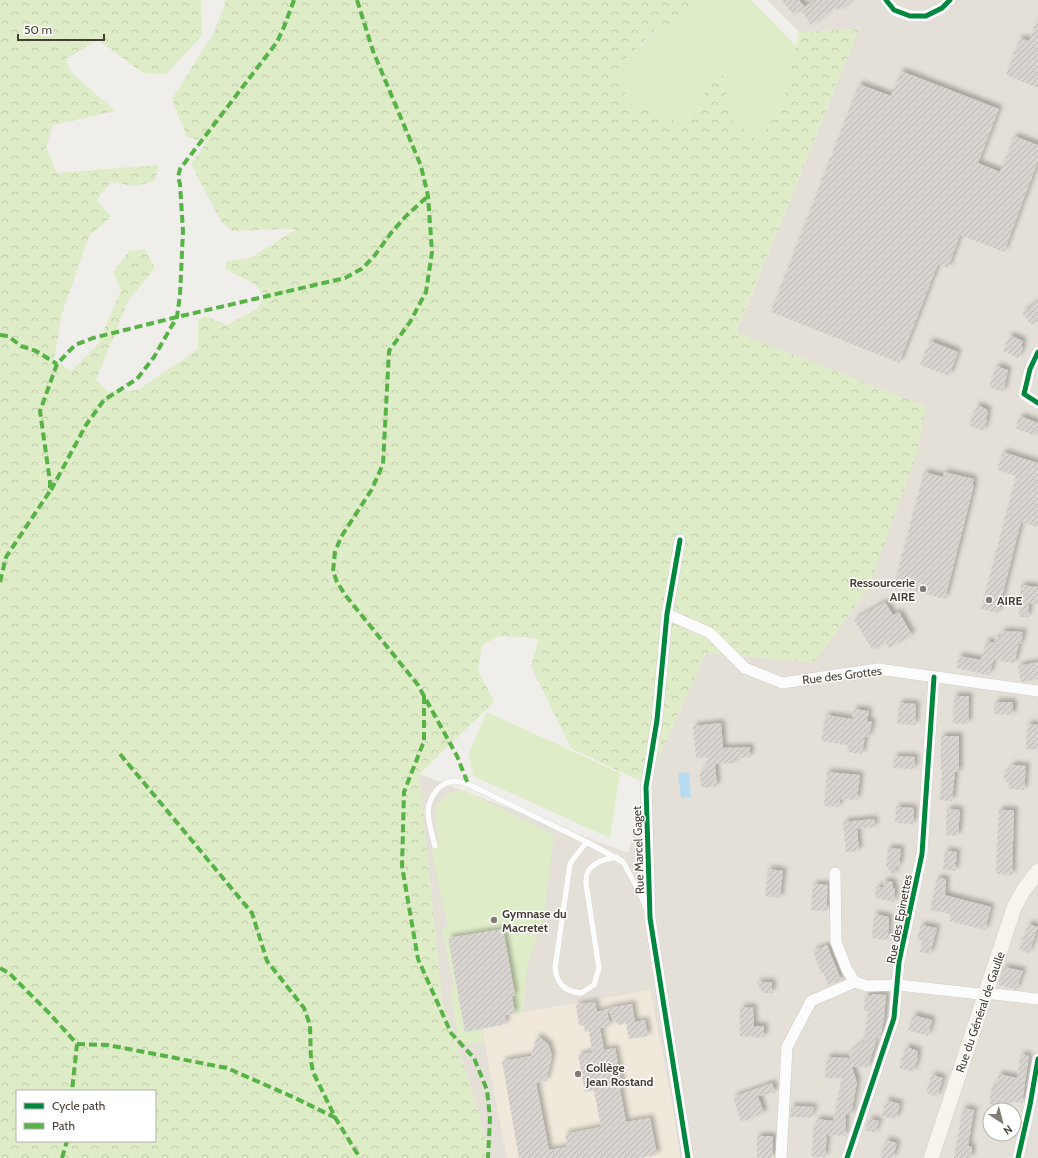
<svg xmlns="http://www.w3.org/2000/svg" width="1038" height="1158" font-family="Cabin,sans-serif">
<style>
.residential{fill:#e5e0d7;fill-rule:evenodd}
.education{fill:#efe8db}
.green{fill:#dfecc8}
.forest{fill:url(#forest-crowns);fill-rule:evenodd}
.water{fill:#b7dcf1}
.building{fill:url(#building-hatch);filter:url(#shadow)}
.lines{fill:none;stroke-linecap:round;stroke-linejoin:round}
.service-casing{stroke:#ceccc7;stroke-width:6}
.minor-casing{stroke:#ceccc7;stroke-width:12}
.secondary-casing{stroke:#d0cbc0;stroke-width:16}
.service{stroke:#fdfcfc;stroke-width:5.5}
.minor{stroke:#fdfcfc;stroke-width:11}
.secondary{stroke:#f7f4ee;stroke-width:15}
.quiet{stroke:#57b346;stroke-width:4;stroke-dasharray:8 4;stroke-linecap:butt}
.cycleway-casing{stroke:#fff;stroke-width:8}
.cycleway{stroke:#00873e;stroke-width:5}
.poi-dot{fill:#827c74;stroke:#fff;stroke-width:1.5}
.labels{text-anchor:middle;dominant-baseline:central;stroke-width:3;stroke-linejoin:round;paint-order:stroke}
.poi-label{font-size:12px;font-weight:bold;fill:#473f35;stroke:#fff;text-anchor:start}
.street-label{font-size:12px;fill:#473f35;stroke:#fff}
</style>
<defs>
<pattern id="forest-crowns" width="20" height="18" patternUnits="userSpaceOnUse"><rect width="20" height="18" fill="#dfecc8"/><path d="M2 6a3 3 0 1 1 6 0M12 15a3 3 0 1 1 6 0" fill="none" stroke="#c1cbac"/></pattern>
<pattern id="building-hatch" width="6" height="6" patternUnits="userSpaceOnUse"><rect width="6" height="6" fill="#d8d5d1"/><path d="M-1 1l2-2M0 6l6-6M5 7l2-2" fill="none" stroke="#bbb8b4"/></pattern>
<filter id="shadow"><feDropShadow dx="3.5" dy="-3.5" stdDeviation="2" flood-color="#0004"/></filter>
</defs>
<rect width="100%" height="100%" fill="#f0eeea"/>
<path class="residential" d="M767 0H1038V1158H491L476 1104 442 1001 419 774 628 853 646 784 706 653 814 662 868 589 736 333 859 29 799 32ZM990 1110H1014V1134H990Z"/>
<path class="education" d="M650 990 673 1107 680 1158H507L480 1019 523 1012Z"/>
<g class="green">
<path d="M697 0H751L796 46 782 108 758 141 732 120 721 67 685 125 628 102 618 67 660 26 679 22Z"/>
<path d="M487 712 620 773 610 838 473 776 469 753Z"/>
<path d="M464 790 554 835 544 913 527 967 523 1012 480 1019 483 1041 460 1046 450 991 455 990 442 928 448 927 431 847 439 845 435 814 436 805 451 792Z"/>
</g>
<path class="forest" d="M0 0H201L202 36 166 74 143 73 98 40 66 59 71 72 115 111 53 125 46 147 57 173 159 165 155 181 135 186 110 182 97 200 111 217 89 236 62 313 54 360 71 371 98 344 121 290 113 272 130 250H145L155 268 128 301 96 380 109 392 138 390 198 349V320L205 316 227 325 257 309 265 296 256 285 225 269 227 261 250 258 297 229 232 231 221 221 191 164 207 142 187 137 172 99 214 32 226 0H697L679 22 659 26 618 67 628 102 685 125 721 67 732 120 758 141 782 108 799 32 859 29 736 332 926 407 916 455 868 589 814 662 706 653 646 784 571 748 531 666 539 639 524 637 498 636 482 646 478 670 494 702 419 774 442 1001 476 1104 491 1158H0ZM17 1091H155V1141H17Z"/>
<path class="water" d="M689 772 691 797 681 798 678 773Z"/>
<g class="building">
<path d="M781 0H799L805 7 814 0H852L838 11 835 7 811 25 801 10 794 15Z"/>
<path d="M1037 19H1038V88L1006 75 1020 38 1029 41Z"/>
<path d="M901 71 999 109 978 163 1000 172 1014 136 1038 145V161L1004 252 960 235 948 268 938 264 899 363 771 312 859 84 891 96Z"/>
<path d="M1038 302V319L1031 325 1022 313Z"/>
<path d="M1010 335 1023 341 1021 346 1023 347 1018 358 1003 351Z"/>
<path d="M930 341 958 352 949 376 920 365Z"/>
<path d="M996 366 1008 370 1003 392 989 387Z"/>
<path d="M977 405 986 409 988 412 986 419 987 420 983 431 969 426Z"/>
<path d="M1020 416 1038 423V428L1034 436 1015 428Z"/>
<path d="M1003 452 1038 463V527L1021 522 998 613 981 609 1016 476 997 470Z"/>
<path d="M924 472 943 477 944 472 974 479 972 484 974 485 945 599 894 586Z"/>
<path d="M1021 585 1038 587V604L1029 603 1028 617H1019Z"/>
<path d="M885 602 893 615 899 612 912 635 889 648 886 642 873 650 854 620Z"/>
<path d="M1002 631 1023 632 1021 644H1019L1014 664 994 659 989 675 956 668 959 656 981 660 986 641 994 643 996 637 1000 638Z"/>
<path d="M1038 662V679L1021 682 1018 666Z"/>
<path d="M954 696H969L968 724 953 723Z"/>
<path d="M995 702H1013V715L994 714Z"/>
<path d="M899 703 916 704 915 725 897 724Z"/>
<path d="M854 709 869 711 867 721 872 722 869 737 865 736 862 754 847 752 848 745 821 741 826 715 852 719Z"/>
<path d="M721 723 723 748 750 747V757L735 759V763L715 764 717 786 702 788 700 775 710 757 696 758 693 726Z"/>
<path d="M1027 724 1038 725V750L1026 749Z"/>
<path d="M941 736H959V772H955L952 801 940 800 942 772 941 771Z"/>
<path d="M894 756 915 757 914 769 893 768Z"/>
<path d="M1010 765 1026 766 1024 790 1009 789V784L1002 776 1010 769Z"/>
<path d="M827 772 860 775 857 800 840 799 839 807 824 806Z"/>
<path d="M896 807 914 808 913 824 895 823Z"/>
<path d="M947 809 960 810 958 836 946 835Z"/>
<path d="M999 810H1014L1012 875 996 874 997 842 1000 841V839H997Z"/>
<path d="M874 819 875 827 857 829 859 851 846 852 843 822Z"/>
<path d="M888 848 901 849 899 867H895L894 877 886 866Z"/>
<path d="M945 851 957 852 955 871 943 870Z"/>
<path d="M768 869 783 871 780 898 765 896Z"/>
<path d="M937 878 946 879 945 895 991 907 985 930 949 921 951 914 930 910Z"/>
<path d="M883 881 893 882V888H895L894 902 875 898 876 887H883Z"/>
<path d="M813 884 828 885 826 911 811 910Z"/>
<path d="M874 914 889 917 888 940 872 938Z"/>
<path d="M1028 924 1038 927 1029 953 1019 950Z"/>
<path d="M921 925 937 928 930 954 920 952 922 941 917 940Z"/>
<path d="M503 929 515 995 512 996 515 1014 505 1015 506 1024 465 1032 448 938Z"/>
<path d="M827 945 841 980 828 985 823 972 821 973 813 951Z"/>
<path d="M1004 967 1023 971 1016 990 998 985Z"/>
<path d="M756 982H772V993H763Z"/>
<path d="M872 994 886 995 884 1018 880 1039 877 1038 868 1067H852L857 1082 851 1115 846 1114 845 1136 827 1135 825 1157H812L813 1132 817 1119 833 1121 842 1078H825L827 1057 849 1058V1053L866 1040H864L868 1011H864L865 995H872Z"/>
<path d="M595 1002 597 1012 614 1007 632 1004 635 1022 645 1020 648 1036 629 1039 626 1023 618 1025 607 1010 610 1026 600 1028 604 1050 615 1048 622 1085 620 1090 626 1122 650 1118 657 1155 639 1158H519L502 1061 531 1056 537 1036 547 1043 549 1046 552 1056 546 1081 536 1083 549 1150 567 1147 565 1134 601 1127 594 1090 585 1092 578 1055 592 1052 589 1031 585 1032 584 1025 579 1026 576 1005Z"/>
<path d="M753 1007 754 1026H764V1037L754 1038V1036L740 1037V1008Z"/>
<path d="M913 1015 932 1020 928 1036 908 1030Z"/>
<path d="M906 1047 918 1051 917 1057H918L913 1072 899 1068Z"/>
<path d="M1021 1054 1029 1056 1022 1103 1007 1101 1006 1106 989 1104 992 1087 996 1086 999 1074 1017 1078Z"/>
<path d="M932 1075 943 1078 937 1097 926 1093Z"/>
<path d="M772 1083 775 1092 758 1096 764 1113 741 1122 733 1097Z"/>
<path d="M886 1100 900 1104 896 1119 882 1116Z"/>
<path d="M791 1106 814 1107 811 1117H791Z"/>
<path d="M963 1108 974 1110 968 1146 972 1147 971 1158H954Z"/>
<path d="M870 1119 879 1121 875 1133 864 1130Z"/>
<path d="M757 1136H773L772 1158H757Z"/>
<path d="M886 1140 897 1143 893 1158H880Z"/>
</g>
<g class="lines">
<defs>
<g id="service">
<path d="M587 842 577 854 570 864 555 968C557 985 565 991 581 993L594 985 599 968 586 884C586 881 586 877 587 874 591 862 606 859 617 857"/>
<path d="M435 846C432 835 428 822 428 811 429 797 440 781 455 781 459 781 464 783 468 784L587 842 623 862 640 893 647 910"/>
</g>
<g id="minor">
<path d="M886 0 894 10 910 16H926L942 8 950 0"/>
<path d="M1038 352 1030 369 1024 394 1038 403"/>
<path d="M680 540 667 614 657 720 646 787 650 918 688 1158"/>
<path d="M667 614 710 633 745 668 782 683 878 669 1038 691"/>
<path d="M835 873 836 942 847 970 855 982 867 986 898 985 980 994H993L1038 999"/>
<path d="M781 1158 787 1047 811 1001 855 982"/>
<path d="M847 1158 894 1018 899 962 922 854 934 677"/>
<path d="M1018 1158 1030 1105 1038 1059"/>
</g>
<path id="secondary" d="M931 1158 1014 908 1023 891 1038 871"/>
</defs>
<use href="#service" class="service-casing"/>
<use href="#minor" class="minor-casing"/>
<use href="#secondary" class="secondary-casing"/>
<use href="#service" class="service"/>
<use href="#minor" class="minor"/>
<use href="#secondary" class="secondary"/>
<g class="quiet">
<path d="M357 0 373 51 421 166 428 196 432 252 426 292 410 322 389 351 383 464 372 489 341 537 335 552 333 571 337 582 346 596 418 685 457 756 468 784"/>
<path d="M0 335 8 336 21 346 36 351 57 364"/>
<path d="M51 490 86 425 104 400 137 379 154 357 177 317 180 295 183 231 180 184 178 177 180 169 277 42 284 27 294 0"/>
<path d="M0 582 6 557 50 491V482L40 411 57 364 75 345 93 338 177 317 345 278 363 268 375 255 391 233 406 216 428 196"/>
<path d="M424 696V741L404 792 402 866 418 959 451 1033 474 1058 487 1090 490 1118 488 1158"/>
<path d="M120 754 252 913 267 961 304 1008 310 1025 311 1061 313 1072 336 1119 360 1158"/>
<path d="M0 968 9 973 49 1013 77 1044 72 1091"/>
<path d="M77 1044 108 1045 227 1068 293 1097 336 1118"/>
<path d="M62 1158 67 1141"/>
</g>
<defs>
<g id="cycleway">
<path d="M886 0 894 10 910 16H926L942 8 950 0"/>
<path d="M1038 352 1030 369 1024 394 1038 403"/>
<path d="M680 540 667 614 657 720 646 787 650 918 688 1158"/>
<path d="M847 1158 894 1018 899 962 922 854 934 677"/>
<path d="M1018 1158 1030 1105 1038 1059"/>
</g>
</defs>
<use href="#cycleway" class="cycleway-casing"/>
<use href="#cycleway" class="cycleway"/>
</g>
<g class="poi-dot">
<circle cx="923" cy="589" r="4"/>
<circle cx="989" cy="600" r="4"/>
<circle cx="494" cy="920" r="4"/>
<circle cx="578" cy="1074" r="4"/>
</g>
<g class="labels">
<g class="poi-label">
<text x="915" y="582" text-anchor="end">Ressourcerie<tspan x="915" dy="14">AIRE</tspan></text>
<text x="997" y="600">AIRE</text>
<text x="502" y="913">Gymnase du<tspan x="502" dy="14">Macretet</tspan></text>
<text x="586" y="1067">Collège<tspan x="586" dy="14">Jean Rostand</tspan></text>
</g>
<g class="street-label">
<text transform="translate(842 675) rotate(-7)">Rue des Grottes</text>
<text transform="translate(638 850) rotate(-92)">Rue Marcel Gaget</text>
<text transform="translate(899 919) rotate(-79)">Rue des Epinettes</text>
<text transform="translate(980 1012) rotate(-71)">Rue du Général de Gaulle</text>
</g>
</g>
<rect x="16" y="1090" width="140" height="52" fill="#ffffff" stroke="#b5b2ae"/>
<rect x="24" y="1103" width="20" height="6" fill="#00873e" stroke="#b5b2ae"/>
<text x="52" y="1110" font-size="12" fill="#473f35">Cycle path</text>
<rect x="24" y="1123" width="20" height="6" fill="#57b346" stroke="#b5b2ae"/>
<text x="52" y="1130" font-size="12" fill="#473f35">Path</text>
<g transform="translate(1002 1122) rotate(144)"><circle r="19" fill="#ffffff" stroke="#b5b2ae"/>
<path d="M0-3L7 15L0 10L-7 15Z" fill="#827c74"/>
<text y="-6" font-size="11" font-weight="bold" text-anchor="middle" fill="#473f35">N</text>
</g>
<path d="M18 34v6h86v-6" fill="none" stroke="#473f35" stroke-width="2"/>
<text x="24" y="34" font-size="12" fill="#473f35" stroke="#ffffff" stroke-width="3" paint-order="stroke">50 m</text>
</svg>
